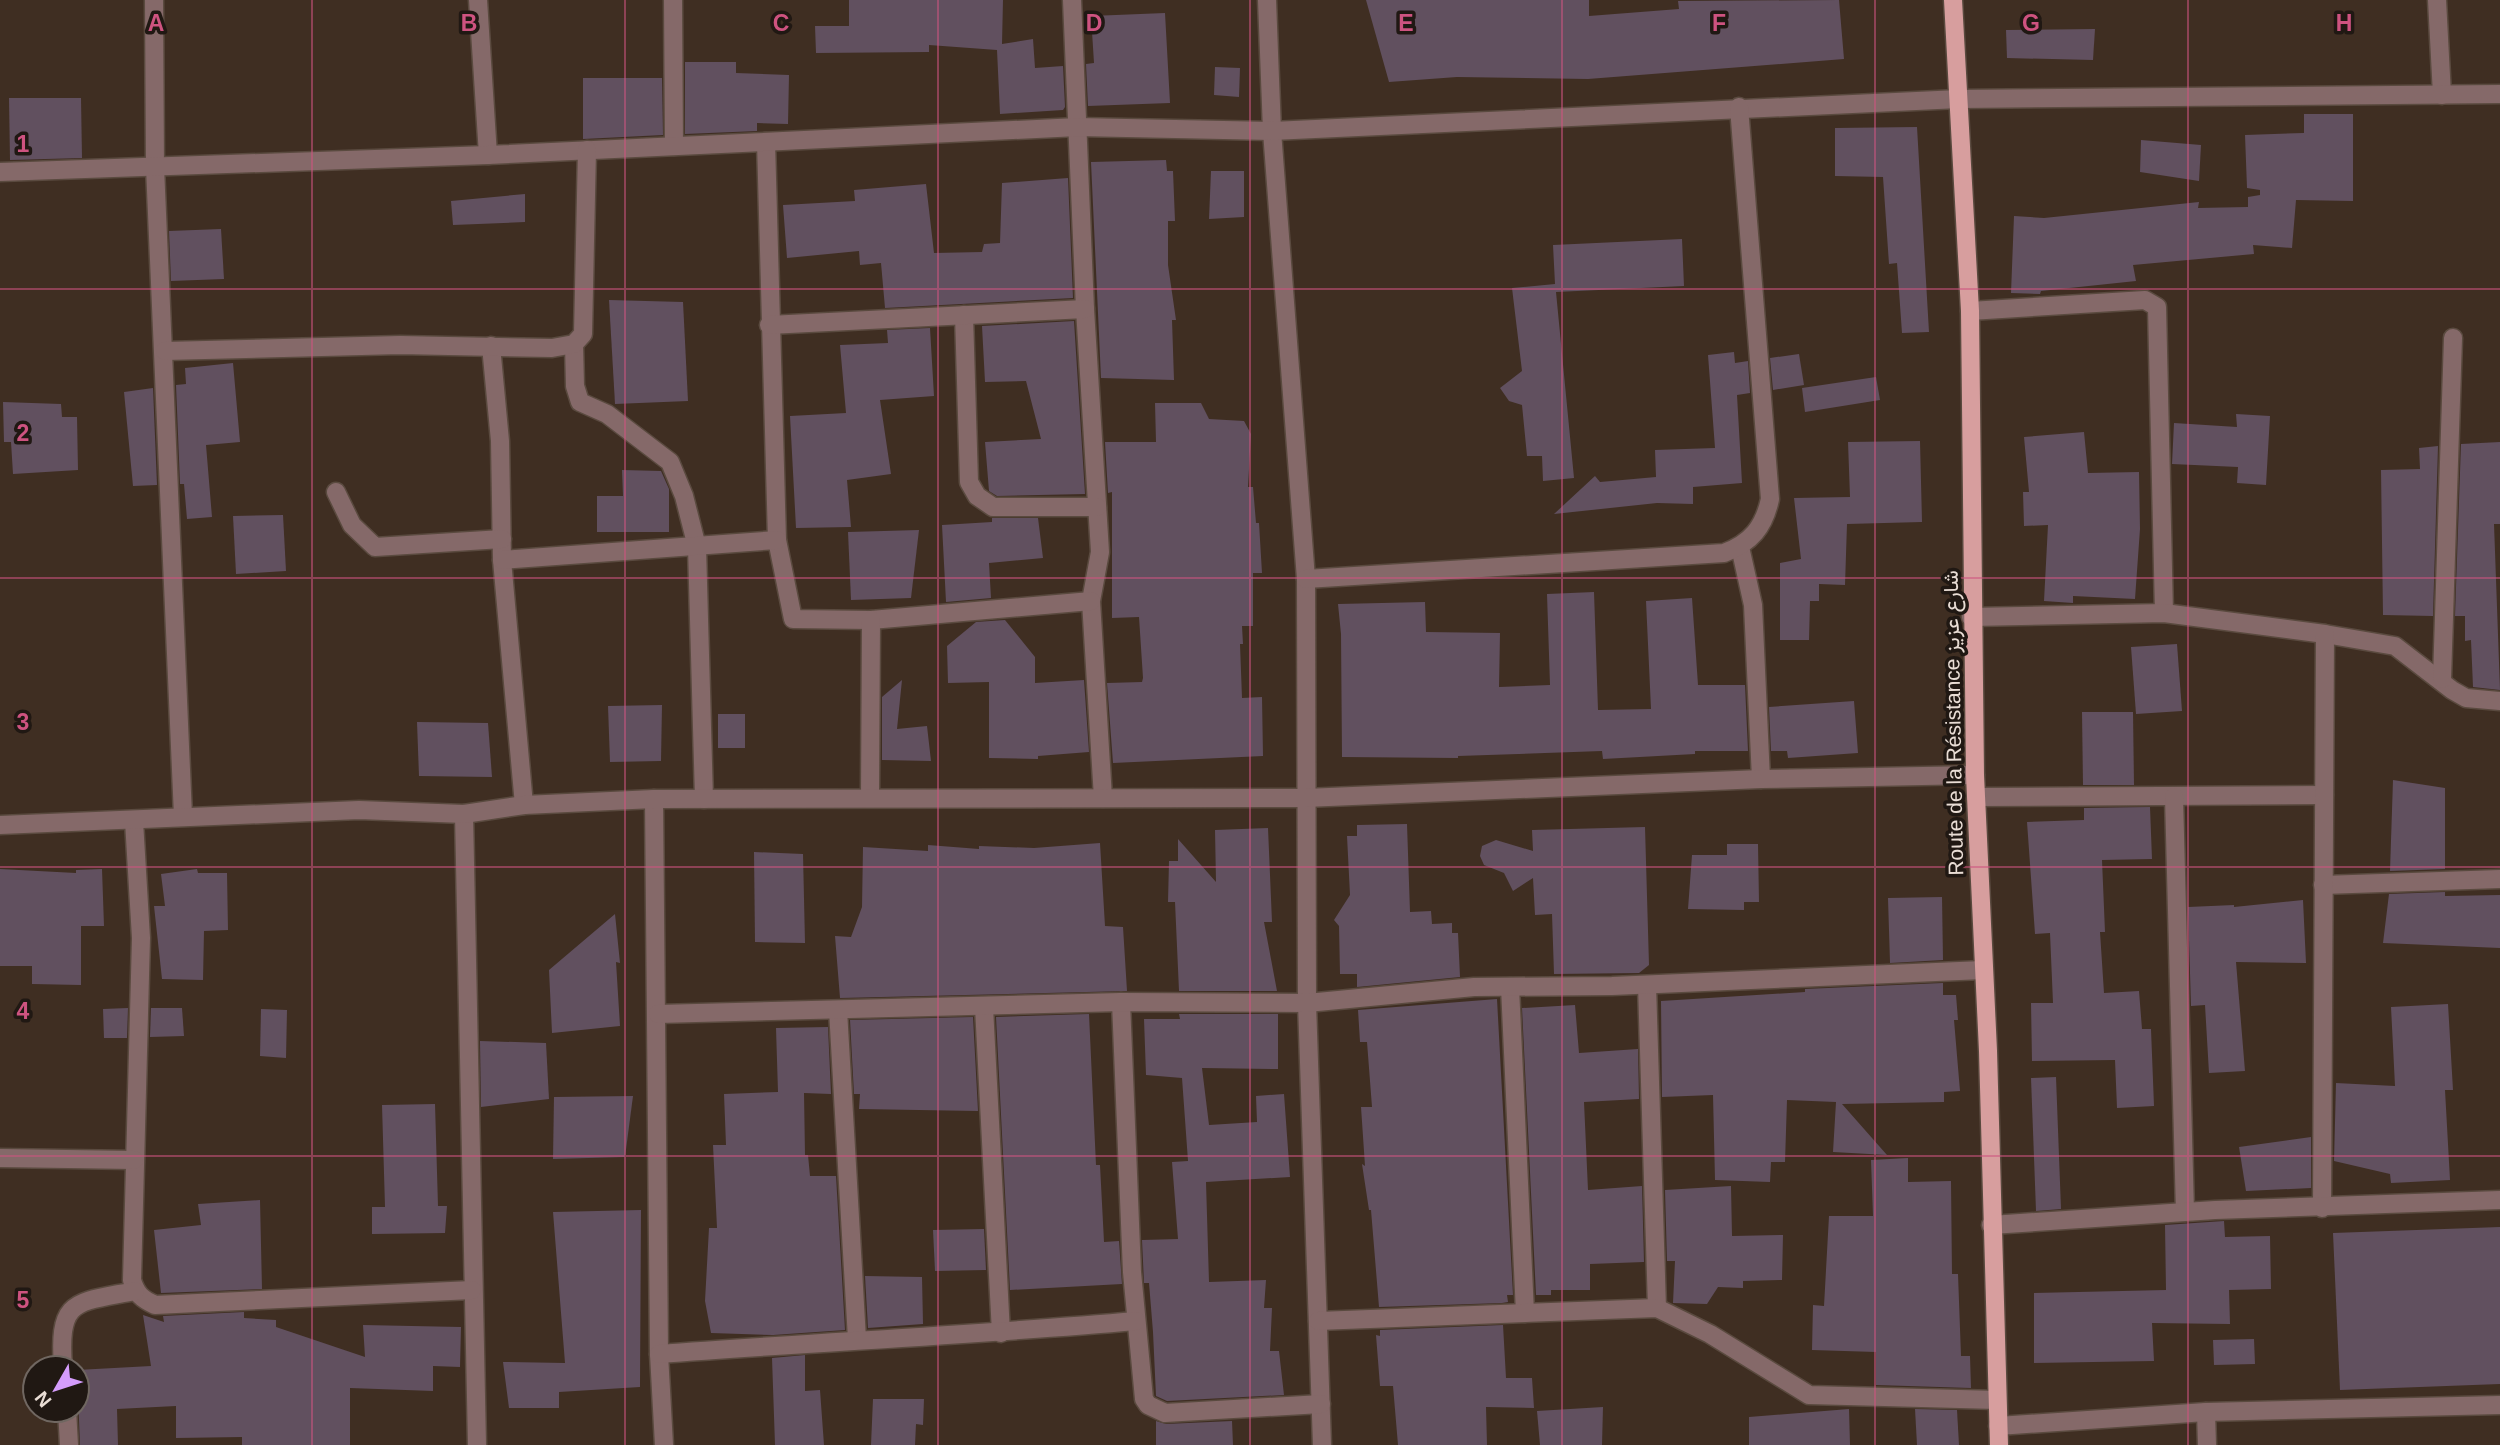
<svg xmlns="http://www.w3.org/2000/svg" width="2500" height="1445" font-family="Helvetica,Vazirmatn,sans-serif">
<style>
.building{fill:#61505f}
.lines{fill:none;stroke-linecap:round;stroke-linejoin:round}
.minor-casing{stroke:#5a4a3f;stroke-width:21}
.major-casing{stroke:#5a4a3f;stroke-width:21}
.minor{stroke:#856969;stroke-width:18}
.major{stroke:#d79e9e;stroke-width:18}
.grid{fill:none;stroke:#ce5380;stroke-width:2;stroke-opacity:0.55}
.labels{text-anchor:middle;dominant-baseline:central;stroke-width:7;stroke-linejoin:round;paint-order:stroke}
.street-label{font-size:21px;fill:#e9ddd5;stroke:#201813}
.grid-label{font-size:23px;text-anchor:middle;font-weight:bold;fill:#ce5380;stroke:#201813;stroke-width:7;stroke-linejoin:round;paint-order:stroke}
</style>
<rect width="100%" height="100%" fill="#3f2e22"/>
<g class="building">
<path d="M849 0H1003L1002 44 1033 39 1035 68 1063 66 1065 107 1063 110 1000 114 997 50 929 45V52L816 53 815 26H849Z"/>
<path d="M1366 0H1589V16L1679 9 1678 1 1839 0 1844 59 1588 79 1457 77 1389 82Z"/>
<path d="M1165 13 1170 103 1088 106 1086 64 1094 63 1091 16Z"/>
<path d="M2095 29 2093 60 2007 58 2006 30Z"/>
<path d="M685 62H736V73L789 75 788 124 757 123V131L685 134Z"/>
<path d="M1215 67 1240 68 1239 97 1214 95Z"/>
<path d="M583 78H662L663 135 583 139Z"/>
<path d="M9 98H81L82 158 10 160Z"/>
<path d="M2304 114H2353V201L2296 200 2292 248 2253 245 2254 254 2133 265 2136 281 2041 291 2040 294 2011 293 2014 216 2044 218 2199 202 2198 208 2248 207V197L2260 195V190L2247 188 2245 135 2304 133Z"/>
<path d="M1917 127 1929 332 1902 333 1897 263 1889 264 1883 177 1835 176V128Z"/>
<path d="M2141 140 2201 145 2199 181 2140 172Z"/>
<path d="M1166 160 1167 171H1173L1175 221H1168V265L1176 320H1172L1174 380 1101 378 1091 162Z"/>
<path d="M1211 171H1244V217L1209 219Z"/>
<path d="M1068 178 1073 298 885 308 881 263 860 265 859 251 787 258 783 205 855 201 854 190 926 184 934 253 982 252 984 244 1000 243 1002 183Z"/>
<path d="M525 194V222L453 225 451 201Z"/>
<path d="M221 229 224 279 171 281 169 231Z"/>
<path d="M1682 239 1684 286 1556 292 1574 478 1543 481 1542 456H1527L1522 405 1509 401 1500 388 1522 371 1512 288 1555 284 1553 245Z"/>
<path d="M609 300 683 302 688 401 615 404Z"/>
<path d="M1074 321 1085 494 997 496 989 491 985 442 1041 439 1026 381 985 382 982 326Z"/>
<path d="M930 328 934 396 880 400 891 474 847 480 851 527 796 528 790 416 846 413 840 345 888 343 887 330Z"/>
<path d="M1734 352 1735 363 1748 361 1750 393 1737 395 1742 483 1693 487V504L1657 503 1554 514 1595 476 1600 482 1656 477 1655 450 1715 448 1708 355Z"/>
<path d="M1799 354 1804 385 1773 390 1770 358Z"/>
<path d="M233 363 240 442 206 445 212 517 187 519 184 484H180L176 385 186 384 185 368Z"/>
<path d="M1876 377 1880 400 1805 412 1802 388Z"/>
<path d="M153 388 157 485 133 486 124 392Z"/>
<path d="M3 402 61 404 62 417H77L78 470 13 474 11 442H4Z"/>
<path d="M1155 403H1201L1209 419 1244 421 1251 434 1248 487H1253L1256 523H1259L1262 573H1253V626H1242L1243 644H1240L1242 698 1262 697 1263 756 1113 763 1107 683 1142 682 1143 678 1139 617 1112 618V492L1108 493 1105 442H1156Z"/>
<path d="M2236 414 2270 416 2266 485 2237 483 2238 467 2172 464 2174 423 2237 427Z"/>
<path d="M2084 432 2088 473 2139 472 2140 529 2135 599 2073 596V603L2044 601 2048 525 2024 526 2023 492H2029L2024 437Z"/>
<path d="M1920 441 1922 522 1847 524 1845 585 1819 584V601H1810L1809 640H1780V563L1801 559 1794 498 1850 497 1848 442Z"/>
<path d="M2500 442V524H2494L2500 690 2473 687 2471 640 2465 641V616H2455L2461 444Z"/>
<path d="M2438 446 2433 616 2383 615 2381 470 2420 469 2419 448Z"/>
<path d="M622 470 661 471 669 489V532H597V496H623Z"/>
<path d="M283 515 286 571 236 574 233 516Z"/>
<path d="M992 518H1038L1043 558 989 563 991 598 946 602 942 525 992 522Z"/>
<path d="M919 530 911 598 851 600 848 532Z"/>
<path d="M1594 592 1598 710 1651 709 1646 601 1692 598 1698 685H1745L1748 751H1695V754L1603 759 1602 751 1458 756V758L1342 757 1341 634 1338 604 1425 602 1426 632 1500 633 1499 687 1550 685 1547 594Z"/>
<path d="M1005 620 1035 657V683L1084 680 1089 752 1038 756V759L989 758V682L948 683 947 646 976 622Z"/>
<path d="M2177 644 2182 711 2136 714 2131 647Z"/>
<path d="M902 680 897 729 927 726 931 761 882 760V697Z"/>
<path d="M1854 701 1858 753 1788 758 1787 751H1771L1769 707Z"/>
<path d="M662 705 661 761 610 762 608 706Z"/>
<path d="M2082 712H2133L2134 785H2083Z"/>
<rect x="718" y="714" width="27" height="34"/>
<path d="M417 722 488 723 492 777 419 776Z"/>
<path d="M2393 780 2445 788V869L2390 871Z"/>
<path d="M2150 807 2152 859 2102 860 2105 932H2100L2104 993 2139 991 2142 1029H2151L2154 1106 2117 1108 2115 1060 2032 1061 2031 1003H2053L2050 933 2035 934 2027 822 2084 820V808Z"/>
<path d="M1407 824 1410 912 1431 911 1432 924 1452 923V933H1458L1460 977 1357 987V974H1340L1339 926 1334 920 1350 895 1347 836H1357V825Z"/>
<path d="M1645 827 1649 965 1639 973 1554 974 1552 914 1535 915 1533 878 1513 891 1504 873 1484 865 1480 856 1482 846 1496 840 1533 851 1532 830Z"/>
<path d="M1268 828 1272 922H1264L1277 991H1179L1175 902H1168L1169 861H1178V839L1216 882 1215 830Z"/>
<path d="M1100 843 1105 926 1123 927 1127 991 840 998 835 936 851 937 862 907 863 847 928 851V845L979 849V846L1034 848Z"/>
<path d="M1727 844H1758L1759 902H1744V910L1688 909 1692 855H1727Z"/>
<path d="M754 852 803 854 805 943 755 942Z"/>
<path d="M0 869 76 873V870L102 869 104 926H81V985L32 984V966H0Z"/>
<path d="M197 869 198 873H227L228 930 204 931 203 980 162 979 154 906H165L161 874Z"/>
<path d="M2445 892V896L2500 895V948L2383 943 2389 894Z"/>
<path d="M1942 897 1943 960 1890 963 1888 898Z"/>
<path d="M2303 900 2306 963 2236 962 2245 1071 2209 1073 2205 1005 2191 1006 2188 907 2234 905V907Z"/>
<path d="M615 914 620 963 616 962 620 1026 552 1033 549 970Z"/>
<path d="M1943 983V995H1956L1958 1020H1954L1960 1091 1944 1092V1102L1842 1104 1887 1155 1833 1152 1836 1102 1787 1100 1785 1162H1771L1770 1182 1715 1180 1713 1095 1662 1097 1661 1001 1805 992V989Z"/>
<path d="M1497 999 1513 1295H1507L1508 1302 1502 1303 1379 1307 1371 1210H1369L1362 1164 1365 1166 1361 1107H1372L1367 1042H1360L1358 1010Z"/>
<path d="M2448 1004 2453 1090H2445L2450 1180 2391 1183 2390 1174 2334 1161 2336 1083 2395 1086 2391 1007Z"/>
<path d="M1575 1005 1579 1053 1638 1049 1639 1099 1584 1102 1588 1190 1642 1186 1644 1262 1590 1264V1290H1551V1295H1536L1522 1008Z"/>
<path d="M128 1008 127 1038H104L103 1009Z"/>
<path d="M151 1008H182L184 1036 150 1037Z"/>
<path d="M261 1009 287 1010 286 1058 260 1056Z"/>
<path d="M1089 1014 1096 1165H1100L1104 1242 1119 1241 1122 1284 1010 1290 996 1017Z"/>
<path d="M1179 1014H1278V1069L1202 1068 1209 1125 1257 1122 1256 1096 1284 1094 1290 1177 1206 1182 1209 1282 1266 1280 1264 1308H1272L1270 1351H1279L1284 1395 1167 1401 1156 1396 1153 1332 1149 1283H1144L1142 1240 1178 1239 1172 1162 1188 1161 1182 1078 1146 1075 1144 1019H1180Z"/>
<path d="M973 1017 978 1111 859 1109 860 1094H854L850 1020Z"/>
<path d="M828 1027 831 1094 804 1093 805 1155H808L810 1176H836L845 1330 773 1335 711 1333 705 1301 709 1228H717L713 1145H726L724 1094 778 1092 776 1028Z"/>
<path d="M480 1041 546 1043 549 1099 481 1107Z"/>
<path d="M2056 1077 2061 1209 2036 1211 2031 1078Z"/>
<path d="M633 1096 625 1157 553 1159 554 1097Z"/>
<path d="M435 1104 438 1206H447L445 1233 372 1234V1207H385L382 1105Z"/>
<path d="M2311 1137V1188L2246 1191 2239 1147Z"/>
<path d="M1908 1158V1182L1951 1181 1952 1274H1958L1961 1356H1970L1971 1388 1876 1385V1352L1812 1350 1813 1305 1824 1306 1829 1216H1873L1871 1160Z"/>
<path d="M1731 1186 1732 1236 1783 1235 1782 1280 1743 1281V1288L1718 1287 1707 1304 1673 1303 1675 1261H1667L1665 1190Z"/>
<path d="M260 1200 262 1289 161 1293 154 1230 201 1225 198 1204Z"/>
<path d="M641 1210 640 1387 559 1392V1408H509L503 1362 565 1363 553 1212Z"/>
<path d="M2224 1221 2225 1237 2270 1236 2271 1289 2229 1290 2230 1324 2152 1323 2154 1361 2034 1363V1293L2166 1290 2165 1225Z"/>
<path d="M2500 1227V1384L2340 1390 2333 1233Z"/>
<path d="M984 1229 986 1270 935 1271 933 1230Z"/>
<path d="M865 1276 922 1277 923 1324 868 1328Z"/>
<path d="M244 1312V1318L276 1320V1327L365 1357 363 1325 461 1327 460 1367 433 1366V1391L350 1388V1445H242V1437L176 1438V1406L117 1409 118 1445H80L77 1370 151 1366 143 1315 164 1322 163 1316Z"/>
<path d="M1503 1325 1506 1378H1532L1534 1408 1486 1407 1487 1445H1398L1393 1386H1380L1376 1335 1380 1336V1330Z"/>
<path d="M2254 1339 2255 1364 2214 1365 2213 1340Z"/>
<path d="M805 1355V1391L820 1390 824 1445H775L772 1358Z"/>
<path d="M873 1399H924L923 1425 916 1424 915 1445H871Z"/>
<path d="M1603 1407 1602 1445H1540L1537 1411Z"/>
<path d="M1849 1409 1850 1445H1749V1417Z"/>
<path d="M1915 1409 1957 1410 1959 1445H1917Z"/>
<path d="M1156 1421 1166 1424 1232 1421 1233 1445H1156Z"/>
</g>
<g class="lines">
<defs>
<g id="minor">
<path d="M154 0 155 167 183 816"/>
<path d="M478 0 488 155"/>
<path d="M673 0 674 146"/>
<path d="M1072 0 1085 309 1100 552 1091 601 1103 798"/>
<path d="M1267 0 1272 131 1306 579 1307 1003 1322 1445"/>
<path d="M2437 0 2442 95"/>
<path d="M766 142 777 540 793 619 871 620 1091 601"/>
<path d="M0 172 488 155 1078 127 1272 131 1959 99 2500 94"/>
<path d="M1970 311 2145 300 2157 307 2164 613"/>
<path d="M964 315 969 482 977 496 993 507H1097"/>
<path d="M769 325 1085 309"/>
<path d="M574 344 575 386 580 402 607 414 670 462 684 496 697 547 704 799"/>
<path d="M491 346 500 441 502 560 524 805"/>
<path d="M165 351 400 345 552 348 574 344 583 334 587 150"/>
<path d="M336 492 352 525 375 547 502 539"/>
<path d="M1740 547 1753 605 1761 779"/>
<path d="M502 560 777 540"/>
<path d="M1306 579 1724 553C1751 543 1764 527 1770 499L1739 107"/>
<path d="M1971 617 2164 613 2325 634 2395 646 2452 690 2466 698 2500 701"/>
<path d="M2442 679 2453 338"/>
<path d="M1976 797 2324 795"/>
<path d="M2174 797 2185 1212"/>
<path d="M870 798 871 620"/>
<path d="M654 799 659 1354 664 1445"/>
<path d="M464 814 477 1445"/>
<path d="M134 821 141 938 132 1280C136 1294 142 1299 155 1305L472 1290"/>
<path d="M0 825 359 810 464 814 524 805 654 799 1305 798 1761 779 1975 775"/>
<path d="M2323 885 2500 879"/>
<path d="M1647 985 1657 1308"/>
<path d="M1510 987 1525 1313"/>
<path d="M1121 1002 1132 1272 1144 1399 1148 1405 1165 1413 1321 1404"/>
<path d="M984 1007 1001 1333"/>
<path d="M838 1010 857 1339"/>
<path d="M658 1014 1121 1002 1307 1003 1474 987 1612 986 1983 970"/>
<path d="M0 1158 134 1160"/>
<path d="M2322 1208 2325 634"/>
<path d="M1991 1225 2215 1210 2500 1200"/>
<path d="M1318 1321 1657 1308 1710 1334 1809 1395 1997 1400"/>
<path d="M659 1354C818 1342 977 1335 1136 1321"/>
<path d="M63 1368C58 1298 74 1303 135 1291"/>
<path d="M67 1410 69 1445"/>
<path d="M2206 1412 2207 1445"/>
<path d="M1998 1426 2206 1412 2500 1405"/>
</g>
<path id="major" d="M1953 0 1970 311 1975 775 1988 1051 1999 1445"/>
</defs>
<use href="#minor" class="minor-casing"/>
<use href="#major" class="major-casing"/>
<use href="#minor" class="minor"/>
<use href="#major" class="major"/>
</g>
<path class="grid" d="M312 0V1445M625 0V1445M938 0V1445M1250 0V1445M1562 0V1445M1875 0V1445M2188 0V1445M0 289H2500M0 578H2500M0 867H2500M0 1156H2500"/>
<g class="labels">
<g class="street-label">
<text transform="translate(1953 723) rotate(-91)">Route de la Résistance شارع عزيز</text>
</g>
</g>
<g class="grid-label">
<text x="156" y="31">A</text>
<text x="469" y="31">B</text>
<text x="781" y="31">C</text>
<text x="1094" y="31">D</text>
<text x="1406" y="31">E</text>
<text x="1719" y="31">F</text>
<text x="2031" y="31">G</text>
<text x="2344" y="31">H</text>
<text x="23" y="152">1</text>
<text x="23" y="441">2</text>
<text x="23" y="730">3</text>
<text x="23" y="1019">4</text>
<text x="23" y="1308">5</text>
</g>
<g transform="translate(56 1389) rotate(231)"><circle r="33" fill="#201813" stroke="#706761" stroke-width="2"/>
<path d="M0-5L12 26L0 18L-12 26Z" fill="#d49cfc"/>
<text y="-10" font-size="19" font-weight="bold" text-anchor="middle" fill="#e9ddd5">N</text>
</g>
</svg>
